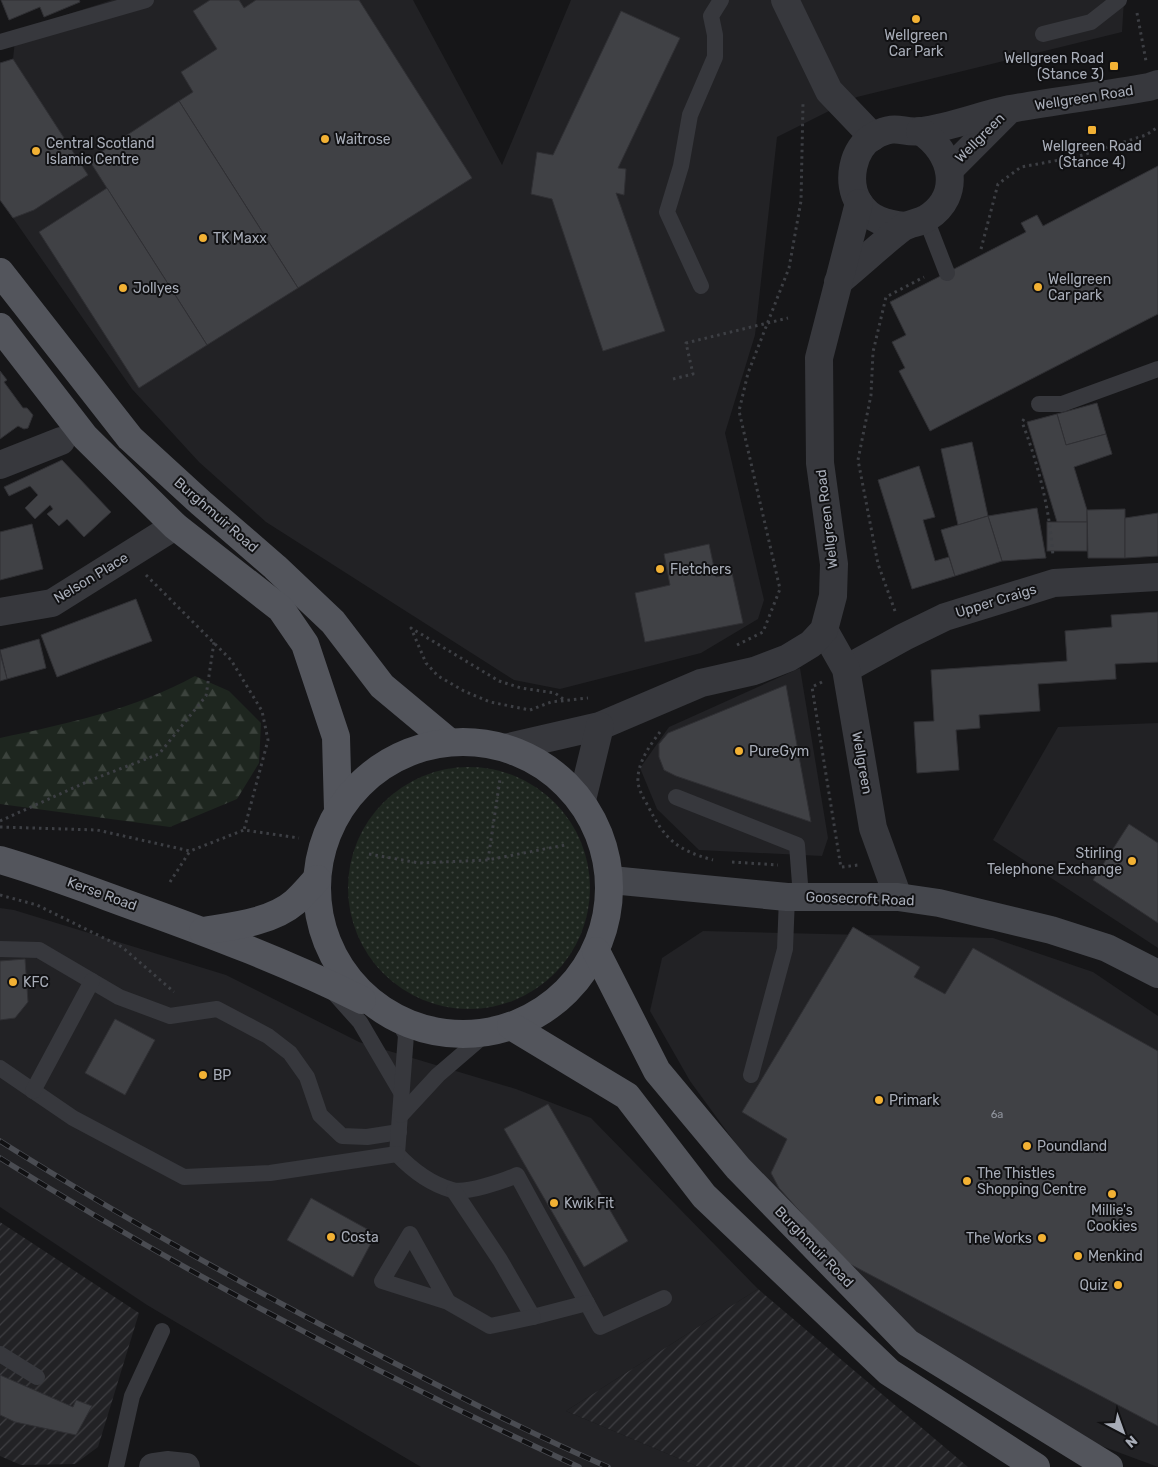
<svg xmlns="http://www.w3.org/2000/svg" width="1158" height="1467" font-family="Rubik,sans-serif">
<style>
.built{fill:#222225}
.industrial{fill:url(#industrial-furrows)}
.grass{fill:url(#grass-dots)}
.forest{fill:url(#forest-firs)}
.building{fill:#404145;stroke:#303034}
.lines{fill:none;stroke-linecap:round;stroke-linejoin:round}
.path{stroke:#3d3f44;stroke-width:3;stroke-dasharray:2.5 4;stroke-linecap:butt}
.service{stroke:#37383d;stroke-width:16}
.minor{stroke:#37383d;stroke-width:28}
.tertiary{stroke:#37383d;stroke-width:28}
.secondary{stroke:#45474d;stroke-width:28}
.primary{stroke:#53555c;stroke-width:28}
.rail-casing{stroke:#4a4c52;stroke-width:5.5}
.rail{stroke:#111113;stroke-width:4;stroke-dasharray:11;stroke-linecap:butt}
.poi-dot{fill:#f2b134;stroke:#111113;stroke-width:2}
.labels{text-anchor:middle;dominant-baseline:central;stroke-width:4;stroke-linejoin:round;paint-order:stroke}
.number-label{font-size:11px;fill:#8e929b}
.poi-label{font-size:14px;fill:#a8adb8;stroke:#111113;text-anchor:start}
.street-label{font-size:14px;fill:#a8adb8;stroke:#111113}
</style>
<defs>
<pattern id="industrial-furrows" width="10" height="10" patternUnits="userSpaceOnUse" patternTransform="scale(1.25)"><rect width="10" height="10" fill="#222225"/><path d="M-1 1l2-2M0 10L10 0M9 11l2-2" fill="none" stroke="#3f3f43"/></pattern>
<pattern id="grass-dots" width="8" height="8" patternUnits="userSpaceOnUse" patternTransform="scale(1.25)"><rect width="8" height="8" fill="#1e261f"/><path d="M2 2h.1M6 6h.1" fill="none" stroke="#3c433d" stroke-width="1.8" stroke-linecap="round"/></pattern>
<pattern id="forest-firs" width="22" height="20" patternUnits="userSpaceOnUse" patternTransform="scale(1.25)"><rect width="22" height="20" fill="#1e261f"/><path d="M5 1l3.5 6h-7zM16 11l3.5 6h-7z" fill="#3c433d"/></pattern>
</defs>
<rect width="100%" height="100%" fill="#161618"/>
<g class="built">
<path d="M112 0H413L502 165 571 0H1124L1122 32 857 97 777 137 755 335 725 433 764 600 758 619 701 653 560 689 514 680 266 522 199 462 132 389 13 218 34 210 87 175 13 59 16 31Z"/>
<path d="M800 668 828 838 822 856 699 850 657 809 640 768 669 727Z"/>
<path d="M1158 723V948L993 840 1058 727Z"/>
<path d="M0 908 14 910 226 975 359 1042 516 1089 591 1118 758 1289 566 1411 699 1467H421L147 1305 0 1207Z"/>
<path d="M703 931 993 938 1093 972 1158 1016V1467L1088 1441 908 1333 763 1181 690 1081 650 1011 662 958Z"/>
</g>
<g class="industrial">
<path d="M0 1222 139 1313 98 1447 75 1464 21 1465 0 1456Z"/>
<path d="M758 1289 968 1467H699L566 1411Z"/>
</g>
<circle class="grass" cx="469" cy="888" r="121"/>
<path class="forest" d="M195 676 229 691 261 723 259 763 237 799 170 827 0 804V738C66 724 135 709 195 676Z"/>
<g class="building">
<path d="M1 0H79L80 2 44 17 40 7 9 20Z"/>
<path d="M210 0H239L244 8 256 0H359L472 178 298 288 179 101 193 92 181 72 217 49 193 11Z"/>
<path d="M621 11 680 38 618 168 626 169 624 195 616 193 665 331 603 351 552 199 531 194 537 152 553 155Z"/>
<path d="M13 59 88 175 34 210 13 218 0 200V63Z"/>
<path d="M179 101 298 288 207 345 89 160Z"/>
<path d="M1158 166V314L930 431 899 371 905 368 892 342 906 335 890 302 1026 232 1021 223 1037 215 1043 226Z"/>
<path d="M107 188 207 345 139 388 39 232Z"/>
<path d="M0 371 7 380 4 382 23 408H27L33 415 28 428 24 429 18 426 0 439Z"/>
<path d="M1097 403 1106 434 1066 445 1057 414Z"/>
<path d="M1057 414 1066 445 1106 434 1112 454 1074 467 1087 510V522H1057L1027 422Z"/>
<path d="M972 442 988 516 958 525 941 449Z"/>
<path d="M62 460 111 512 84 537 67 519 59 526 47 514 53 509 50 505 35 519 25 508 38 495 30 486 9 496 4 487Z"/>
<path d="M919 466 935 517 923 520 935 561 949 557 955 576 912 589 878 480Z"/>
<path d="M1037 508 1046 558 1002 561 988 516Z"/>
<path d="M1125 509V558H1088L1087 510Z"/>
<path d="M1158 513V556L1125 558V518Z"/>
<path d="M988 516 1002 561 955 576 941 530Z"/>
<rect x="1047" y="522" width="40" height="29"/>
<path d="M32 524 43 569 0 580V532Z"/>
<path d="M709 544 716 577 732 573 743 623 645 642 635 593 670 585 664 554Z"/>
<path d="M136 599 152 641 57 677 41 635Z"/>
<path d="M1158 612V662L1115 664 1116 679 1038 684 1040 711 979 715 980 728 956 730 959 770 917 773 914 722 934 721 931 670 1067 661 1065 631 1112 627 1111 615Z"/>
<path d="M39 639 46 668 7 679 0 650Z"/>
<path d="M0 653 7 679 0 681Z"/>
<path d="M786 685 811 822 676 776 664 770 659 757V744L668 733Z"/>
<path d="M1129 824 1158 843V923L1093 880Z"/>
<path d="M853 927 920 967 914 977 945 994 973 948 1158 1051V1426L844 1261 779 1188 771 1173 787 1139 742 1112Z"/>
<path d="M25 959 28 1002 15 1018 0 1020V961Z"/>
<path d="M115 1019 155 1040 125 1095 85 1073Z"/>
<path d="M548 1104 628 1241 584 1267 504 1129Z"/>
<path d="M311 1198 376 1234 353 1277 287 1240Z"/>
<path d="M0 1375 73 1407 76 1400 92 1406 76 1435 15 1422 0 1415Z"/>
</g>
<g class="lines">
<g class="path">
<path d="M1137 13 1146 61"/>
<path d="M981 249 998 184 1021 167 1076 157 1146 135 1158 127"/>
<path d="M673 379 693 374 686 343 788 318"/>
<path d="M1024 419 1022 422C1039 466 1050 511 1053 557"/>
<path d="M146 575 231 660 262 711 268 740 244 830"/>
<path d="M895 611 878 564 858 460 871 395 873 352 886 297 924 277"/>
<path d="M737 645 763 632 780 589 739 411 748 373 789 268 801 201 803 103"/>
<path d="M822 682 812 687 841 868"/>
<path d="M563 699 555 693 521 688 499 681 411 628 426 663 438 676 464 691 490 702 530 710 551 702 588 698"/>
<path d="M660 732C650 745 639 761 638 777 637 788 643 797 648 806 665 840 677 850 713 860"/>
<path d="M0 821 91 780 159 754 206 696 214 642"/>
<path d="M0 827 97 830 190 851 244 830 299 838"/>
<path d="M369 854 419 863 488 860 565 845"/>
<path d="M488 860 500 779"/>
<path d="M732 862 778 865"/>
<path d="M842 867 858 865"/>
<path d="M170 882 190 851"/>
<path d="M0 895 37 905 122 947 174 992"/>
</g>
<g class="service">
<path d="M1043 34 1091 22 1119 0"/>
<path d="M0 42 146 0"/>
<path d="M926 219 947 273"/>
<path d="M701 286 667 212 681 166 690 115 715 57V35L711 16 721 0"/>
<path d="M1039 404H1062L1158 369"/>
<path d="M676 797 797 845 801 897"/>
<path d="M0 949 39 950 119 997 170 1016 217 1009 268 1036 290 1053 307 1077 320 1115 342 1136 367 1137 399 1132"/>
<path d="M334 993 360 1022 401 1092"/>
<path d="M397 1019 406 1035 397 1154C412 1170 431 1184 452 1190 465 1194 504 1181 517 1175L600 1327 664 1298"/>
<path d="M0 1068 73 1118 184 1177 270 1173 397 1154"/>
<path d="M751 1075 785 949 787 897"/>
<path d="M33 1091 92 981"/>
<path d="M401 1115 438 1075 488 1032"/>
<path d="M454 1191 500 1260 533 1317 587 1303"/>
<path d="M448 1302 410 1234 382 1281 448 1302 490 1326 533 1317"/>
<path d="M0 1354 37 1377"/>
<path d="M116 1467 132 1396 162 1331"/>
</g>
<g class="minor">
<path d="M785 0 829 91 873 137"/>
<path d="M0 465 61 441"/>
<path d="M0 612 52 603 175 526"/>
<path d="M846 669 904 637 945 617 1054 583 1158 577"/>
<path d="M153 1467 167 1465 186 1467"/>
</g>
<g class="tertiary">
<path d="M950 169 1009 110"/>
<path d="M905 226C886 224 870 220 859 203 846 183 852 148 874 136 898 123 901 134 922 131 951 127 981 115 1010 109 1056 101 1103 95 1149 87L1158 84"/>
<path d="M838 282C860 264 880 245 902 228 909 223 920 223 927 218 963 195 953 152 920 131"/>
<path d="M824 630 846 669 873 828 898 897"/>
<path d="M509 747 600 726 701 683 754 671 788 658 811 644 824 630 833 596 834 564 820 463 819 358 859 203"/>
<path d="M582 800 600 726"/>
</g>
<path class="secondary" d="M611 880 787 897H898L939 903 1051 930 1107 948 1158 974"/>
<g class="primary">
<path d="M0 272 130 438 201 503 275 567 333 622 382 686 448 741"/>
<path d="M0 327 85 437 175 526 281 609 305 644 336 737 338 810"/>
<circle cx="463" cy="888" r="146"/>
<path d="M0 860C45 873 89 890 133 906 211 934 288 963 362 1000"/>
<path d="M203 931C233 926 272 922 295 902 303 895 310 886 317 879"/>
<path d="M596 951 657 1071 738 1168 908 1343 1109 1467"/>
<path d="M511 1026 627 1096 704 1196 889 1372 1036 1467"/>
</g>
<defs>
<g id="rail">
<path d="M0 1141C119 1216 242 1284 367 1349 447 1390 526 1432 608 1467"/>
<path d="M0 1158C186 1274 380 1375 579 1467"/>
</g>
</defs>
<use href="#rail" class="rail-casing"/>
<use href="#rail" class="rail"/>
</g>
<g class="poi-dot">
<circle cx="916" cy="19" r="5"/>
<rect x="1109" y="61" width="10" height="10" rx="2.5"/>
<rect x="1087" y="125" width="10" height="10" rx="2.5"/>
<circle cx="325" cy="139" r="5"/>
<circle cx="36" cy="151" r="5"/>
<circle cx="203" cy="238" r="5"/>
<circle cx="1038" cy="287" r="5"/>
<circle cx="123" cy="288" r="5"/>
<circle cx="660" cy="569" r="5"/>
<circle cx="739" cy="751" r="5"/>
<circle cx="1132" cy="861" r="5"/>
<circle cx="13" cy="982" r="5"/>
<circle cx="203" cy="1075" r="5"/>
<circle cx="879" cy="1100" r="5"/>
<circle cx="1027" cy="1146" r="5"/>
<circle cx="967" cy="1181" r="5"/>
<circle cx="1112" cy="1194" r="5"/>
<circle cx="554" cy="1203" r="5"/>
<circle cx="331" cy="1237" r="5"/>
<circle cx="1042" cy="1238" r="5"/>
<circle cx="1078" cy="1256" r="5"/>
<circle cx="1118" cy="1285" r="5"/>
</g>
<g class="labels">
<g class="number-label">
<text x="997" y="1114">6a</text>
</g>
<g class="poi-label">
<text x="916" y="35" text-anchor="middle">Wellgreen<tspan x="916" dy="16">Car Park</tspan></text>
<text x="1104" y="58" text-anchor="end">Wellgreen Road<tspan x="1104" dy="16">(Stance 3)</tspan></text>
<text x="335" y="139">Waitrose</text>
<text x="46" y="143">Central Scotland<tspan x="46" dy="16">Islamic Centre</tspan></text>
<text x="1092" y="146" text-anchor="middle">Wellgreen Road<tspan x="1092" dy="16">(Stance 4)</tspan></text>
<text x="213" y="238">TK Maxx</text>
<text x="1048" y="279">Wellgreen<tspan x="1048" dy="16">Car park</tspan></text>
<text x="133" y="288">Jollyes</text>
<text x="670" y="569">Fletchers</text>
<text x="749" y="751">PureGym</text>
<text x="1122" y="853" text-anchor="end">Stirling<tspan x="1122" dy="16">Telephone Exchange</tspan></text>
<text x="23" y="982">KFC</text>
<text x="213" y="1075">BP</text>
<text x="889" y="1100">Primark</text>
<text x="1037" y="1146">Poundland</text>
<text x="977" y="1173">The Thistles<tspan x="977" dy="16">Shopping Centre</tspan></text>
<text x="564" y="1203">Kwik Fit</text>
<text x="1112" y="1210" text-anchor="middle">Millie's<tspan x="1112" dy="16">Cookies</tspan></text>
<text x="341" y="1237">Costa</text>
<text x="1032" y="1238" text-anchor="end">The Works</text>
<text x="1088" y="1256">Menkind</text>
<text x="1108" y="1285" text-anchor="end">Quiz</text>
</g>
<g class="street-label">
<text transform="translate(1084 98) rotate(-9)">Wellgreen Road</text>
<text transform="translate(980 138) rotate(-45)">Wellgreen</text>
<text transform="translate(216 515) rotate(41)">Burghmuir Road</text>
<text transform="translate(827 519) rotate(-97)">Wellgreen Road</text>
<text transform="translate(91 578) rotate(-31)">Nelson Place</text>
<text transform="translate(996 601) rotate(-17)">Upper Craigs</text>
<text transform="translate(862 763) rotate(80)">Wellgreen</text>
<text transform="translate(102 894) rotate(20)">Kerse Road</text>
<text transform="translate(860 899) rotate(2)">Goosecroft Road</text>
<text transform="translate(814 1247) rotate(46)">Burghmuir Road</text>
</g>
</g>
<g transform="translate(1123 1432) rotate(139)" stroke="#111113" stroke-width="4" paint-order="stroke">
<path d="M0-4L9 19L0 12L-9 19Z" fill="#a8adb8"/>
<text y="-8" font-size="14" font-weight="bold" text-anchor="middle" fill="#a8adb8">N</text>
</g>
</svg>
